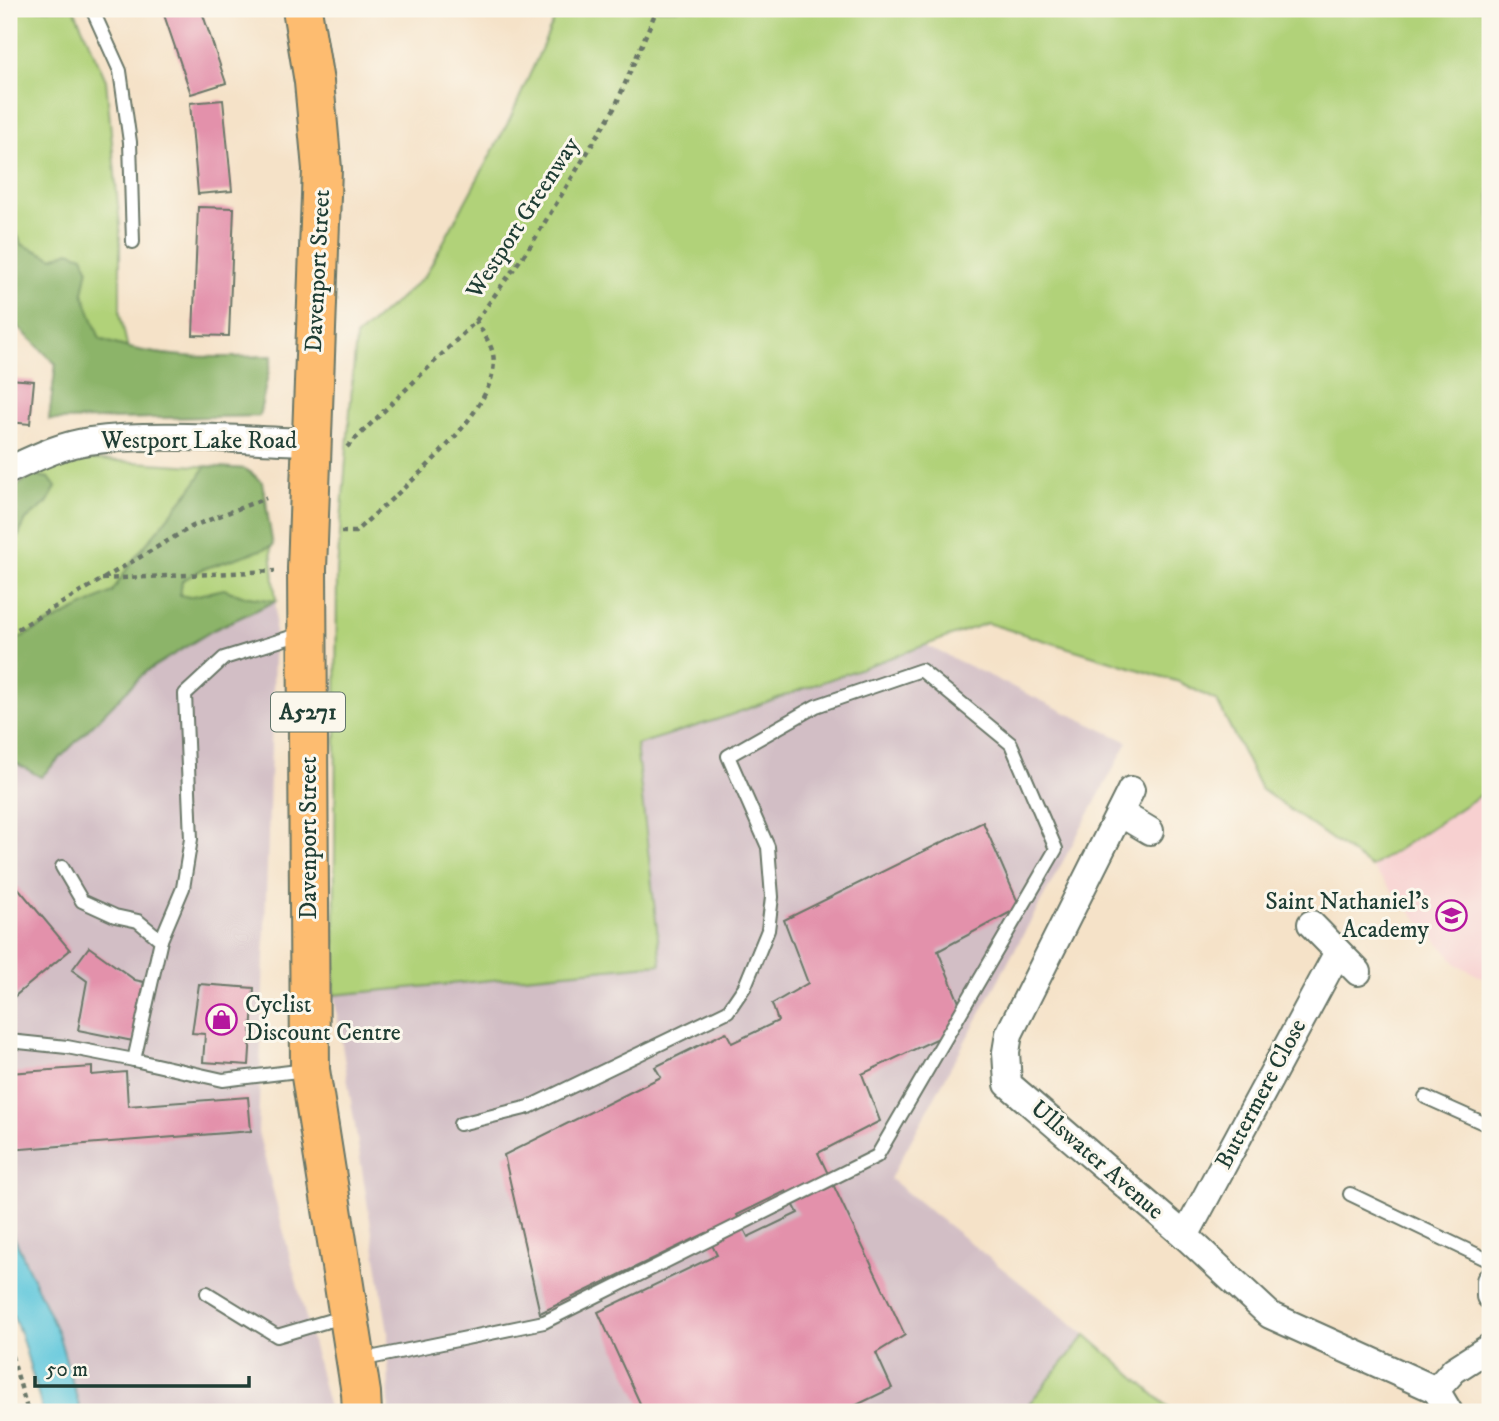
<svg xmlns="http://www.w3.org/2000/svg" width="1499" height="1421" font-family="'IM FELL DW Pica',serif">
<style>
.built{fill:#f7d0d0}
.industrial{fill:#d2bec5}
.green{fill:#b1d279;stroke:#688856;stroke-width:2}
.forest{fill:#8cb469;stroke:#56784e;stroke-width:2}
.water{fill:#60c7dc;stroke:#408288;stroke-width:2}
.building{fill:#e391ab;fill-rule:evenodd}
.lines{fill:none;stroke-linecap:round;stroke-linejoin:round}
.lane-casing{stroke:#6a7768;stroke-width:16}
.street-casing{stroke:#6a7768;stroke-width:30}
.primary-casing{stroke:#6a7768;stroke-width:42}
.path{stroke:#6a7768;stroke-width:4.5;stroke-dasharray:5 5;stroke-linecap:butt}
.lane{stroke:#fff;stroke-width:12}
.street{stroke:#fff;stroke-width:26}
.primary{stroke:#fdbc70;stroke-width:38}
.labels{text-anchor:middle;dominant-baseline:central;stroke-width:6;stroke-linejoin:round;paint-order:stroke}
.shield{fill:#fbf7ec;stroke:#61756b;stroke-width:2}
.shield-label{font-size:23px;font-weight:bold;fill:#1f3d34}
.street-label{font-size:24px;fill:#1f3d34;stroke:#fbf7ec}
.poi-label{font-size:24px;fill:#1f3d34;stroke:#fbf7ec;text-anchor:end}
</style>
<rect width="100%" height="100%" fill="#fbf7ec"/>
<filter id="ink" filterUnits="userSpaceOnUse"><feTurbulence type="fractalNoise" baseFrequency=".0143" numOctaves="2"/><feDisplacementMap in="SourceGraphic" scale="14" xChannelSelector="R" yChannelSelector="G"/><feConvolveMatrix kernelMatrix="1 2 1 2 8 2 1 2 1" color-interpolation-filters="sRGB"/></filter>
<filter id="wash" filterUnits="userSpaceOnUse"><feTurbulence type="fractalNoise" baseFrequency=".00686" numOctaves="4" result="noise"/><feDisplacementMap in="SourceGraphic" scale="28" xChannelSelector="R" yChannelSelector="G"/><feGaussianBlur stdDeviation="1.57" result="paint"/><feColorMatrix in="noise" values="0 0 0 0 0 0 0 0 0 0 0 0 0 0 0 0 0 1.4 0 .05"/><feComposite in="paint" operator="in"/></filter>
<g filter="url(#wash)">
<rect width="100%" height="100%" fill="#f5e2c8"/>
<path class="built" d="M1490 789V982L1458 965 1371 867Z"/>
<g class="industrial">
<path d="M276 601 258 1132 330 1412H81L58 1333 9 1226V759L41 777 145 672 211 631Z"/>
<path d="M925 645 1128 742 890 1179 1086 1335 1022 1412H389L388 1332 334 995 661 964 636 745 722 718Z"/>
</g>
<g class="green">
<path d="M9 9H74L106 80 120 226V314L128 349 197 359 272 356 259 416 49 420 56 364 9 316Z"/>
<path d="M559 9H1490V789L1371 867 1261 789 1217 701 1179 682 987 623 722 718 636 745 661 964 334 995 337 570 356 337 425 276 510 119Z"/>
<path d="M85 459 245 469C259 476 262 484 266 498L276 601 211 631 145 672 41 777 9 759V492C34 474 56 465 85 459Z"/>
<path d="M1086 1335 1174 1412H1022Z"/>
</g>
<g class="forest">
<path d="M9 222 23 245 53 258 69 251 83 256 88 268 83 293 100 339C156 360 213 358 272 356L259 416 49 420 56 364 9 318Z"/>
<path d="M206 466 245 469 262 482 273 546 203 569 182 581 180 595 189 597 224 589 242 596 276 601 215 629 145 672 41 777 9 759V643L112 592 132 561 192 488Z"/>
<path d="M32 475 49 478 56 487 47 503 26 520 9 556V492Z"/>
</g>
<path class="water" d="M9 1226 58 1333 81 1412H43L21 1335 9 1306Z"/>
<g id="blocks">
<g class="building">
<path d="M162 9H201L226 83 191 94Z"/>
<path d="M223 100 232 191 198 194 190 103Z"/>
<path d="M198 207 234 208 229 336 193 335Z"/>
<path d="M9 379 34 381 30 424 9 422Z"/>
<path d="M983 822 1020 907 938 951 963 1012 945 1035 862 1074 880 1121 818 1153 905 1335 876 1353 892 1388 842 1412H644L598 1312 717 1255 706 1233 540 1313 504 1155 661 1077 655 1067 726 1032 732 1043 778 1021 772 1004 808 983 784 920ZM786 1191 798 1213 748 1237 737 1215Z"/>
<path d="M9 877 70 950 9 1001Z"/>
<path d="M89 947 135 980 144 982 133 1041 78 1030 87 981 72 970Z"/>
<path d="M199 984 254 988 249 1065 203 1062 205 1034 192 1033Z"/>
<path d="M92 1067V1075L126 1072 128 1106 248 1097 251 1131 9 1150V1073Z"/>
</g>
</g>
</g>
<g filter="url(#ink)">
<use href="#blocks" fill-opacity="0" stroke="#6a7768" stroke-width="2"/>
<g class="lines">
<defs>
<g id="lane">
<path d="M92 9 120 71 130 142 133 242"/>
<path d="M62 867 82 901 115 916 138 921 161 940 134 1060 223 1080 306 1070"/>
<path d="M161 940 183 888 191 839 185 694 224 658 304 633"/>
<path d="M9 1041 67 1047 134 1060"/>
<path d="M1425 1097 1490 1126"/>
<path d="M1350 1194 1490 1261"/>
<path d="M207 1293 277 1336 345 1316"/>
<path d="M360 1360 544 1322 877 1156 1056 849 1011 744 921 670 816 706 728 756 768 847 772 897 768 930 745 986 728 1011 529 1107 460 1124"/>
</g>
<g id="street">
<path d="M9 470C35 458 61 445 89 441 158 432 240 440 310 442"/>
<path d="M1131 790 1009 1034 1006 1052 1008 1084 1185 1236 1270 1315 1436 1390"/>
<path d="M1120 813 1150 831"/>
<path d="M1311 924 1358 972"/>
<path d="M1185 1236 1338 952"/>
<path d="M1490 1281V1296"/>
<path d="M1449 1412 1436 1390 1454 1370 1490 1347"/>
</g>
<path id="primary" d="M302 9 314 82 322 169 307 569 310 1070 361 1393 362 1412"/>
</defs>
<use href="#lane" class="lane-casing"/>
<use href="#street" class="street-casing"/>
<use href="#primary" class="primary-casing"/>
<g class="path">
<path d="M347 447 476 321 531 245 615 107 657 9"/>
<path d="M341 532H355C393 496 504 410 493 354 491 343 481 330 476 321"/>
<path d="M102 579 275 571"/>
<path d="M9 634 193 526 266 498"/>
<path d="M9 1346 28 1412"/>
</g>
<use href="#lane" class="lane"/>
<use href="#street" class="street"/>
<use href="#primary" class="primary"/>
</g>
</g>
<defs>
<symbol id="school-ring" viewBox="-11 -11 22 22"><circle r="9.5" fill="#fbf7ec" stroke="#b5179e" stroke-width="1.5"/><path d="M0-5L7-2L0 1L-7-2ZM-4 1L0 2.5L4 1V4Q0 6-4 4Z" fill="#b5179e"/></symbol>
<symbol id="shop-ring" viewBox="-11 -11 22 22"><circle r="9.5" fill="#fbf7ec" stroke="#b5179e" stroke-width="1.5"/><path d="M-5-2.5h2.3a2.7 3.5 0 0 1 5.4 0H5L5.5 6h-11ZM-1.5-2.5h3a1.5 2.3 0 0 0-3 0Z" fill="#b5179e"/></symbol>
</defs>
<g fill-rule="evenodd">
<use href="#school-ring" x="1434" y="898" width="35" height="35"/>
<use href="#shop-ring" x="204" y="1002" width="35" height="35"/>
</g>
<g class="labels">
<rect class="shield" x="271" y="692.5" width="74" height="39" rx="5"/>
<g class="shield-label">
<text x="308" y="712">A5271</text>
</g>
<g class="street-label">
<text transform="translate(523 218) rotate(-57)">Westport Greenway</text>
<text transform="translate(318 271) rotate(-87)">Davenport Street</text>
<text x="199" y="441">Westport Lake Road</text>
<text transform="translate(309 838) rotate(-90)">Davenport Street</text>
<text transform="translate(1261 1094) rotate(-62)">Buttermere Close</text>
<text transform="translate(1097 1160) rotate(41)">Ullswater Avenue</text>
</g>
<g class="poi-label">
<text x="1429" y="902">Saint Nathaniel's<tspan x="1429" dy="28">Academy</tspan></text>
<text x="245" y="1005" text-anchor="start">Cyclist<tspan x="245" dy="28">Discount Centre</tspan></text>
</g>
</g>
<rect width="1499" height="1421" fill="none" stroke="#fbf7ec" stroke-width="35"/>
<path d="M35 1376v10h214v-10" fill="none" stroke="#1f3d34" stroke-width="3.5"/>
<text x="46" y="1376" font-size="21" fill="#1f3d34" stroke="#fbf7ec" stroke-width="5" paint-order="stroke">50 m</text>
</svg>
